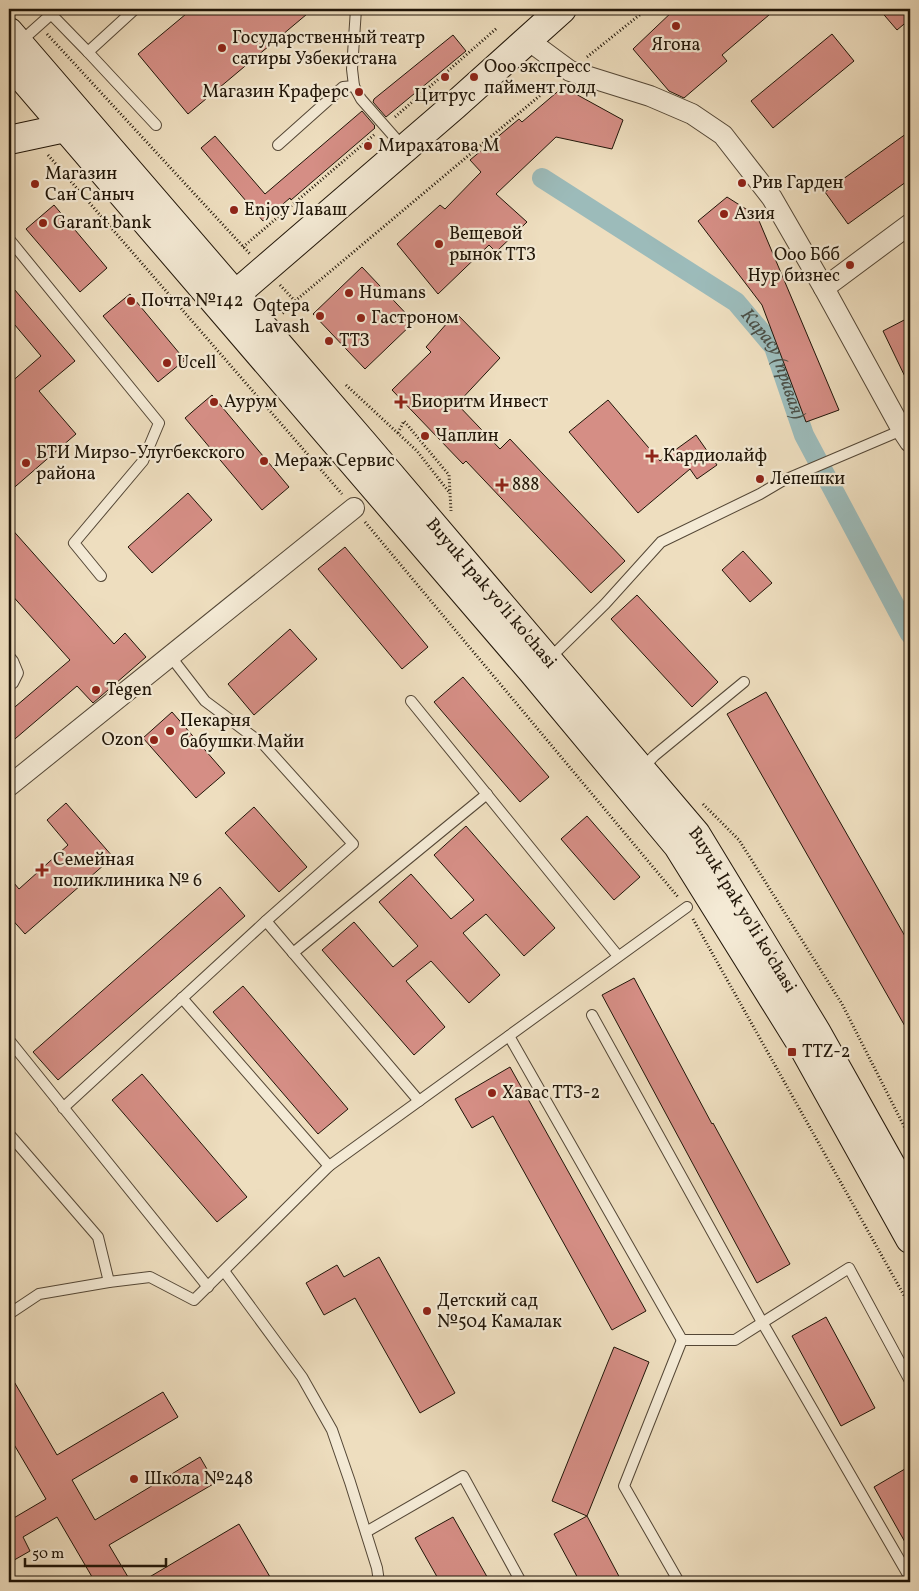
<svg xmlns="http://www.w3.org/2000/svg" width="919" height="1591" font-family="Vollkorn,serif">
<rect width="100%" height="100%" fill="#eedebf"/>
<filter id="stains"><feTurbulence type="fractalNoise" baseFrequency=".004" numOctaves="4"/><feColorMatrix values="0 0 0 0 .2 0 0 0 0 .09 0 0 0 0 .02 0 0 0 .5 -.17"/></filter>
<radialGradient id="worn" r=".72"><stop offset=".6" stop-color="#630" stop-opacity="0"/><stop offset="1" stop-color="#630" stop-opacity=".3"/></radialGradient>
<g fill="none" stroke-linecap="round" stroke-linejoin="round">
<!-- canal -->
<path stroke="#9cbbba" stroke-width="20" id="s1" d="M542 178 736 302 774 347 804 435 910 634"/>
</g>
<!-- building -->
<g fill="#d58e85" stroke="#201508">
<polygon points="192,9 313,9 188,114 138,54"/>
<polygon points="675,9 776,9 722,55 727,61 684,98 669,91 633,49"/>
<polygon points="879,9 910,9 910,19 897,30"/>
<polygon points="832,34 854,61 773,128 751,101"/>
<polygon points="453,35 466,51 386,117 373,102 374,99"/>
<polygon points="563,87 623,120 612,149 556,137 496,194 527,222 496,252 489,245 438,294 397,244 440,205 445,209 481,172 470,160 519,119 522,122"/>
<polygon points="362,111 375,126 374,127 375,128 291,200 290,198 263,221 201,148 215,136 265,194"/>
<polygon points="910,131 910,179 848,224 825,192"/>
<polygon points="727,197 757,216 839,410 806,422 762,305 698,221"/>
<polygon points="54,205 107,268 80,292 26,229"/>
<polygon points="362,267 414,322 365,369 313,314"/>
<polygon points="9,283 75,361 39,391 76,434 9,492 9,384 41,356 9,318"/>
<polygon points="130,294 185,360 158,382 103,316"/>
<polygon points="456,313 500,358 457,404 500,449 510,439 625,561 591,593 466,461 463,464 392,390 431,352 426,347"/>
<polygon points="910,317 910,387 883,331"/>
<polygon points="212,395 289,487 262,510 185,418"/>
<polygon points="608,400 660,461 696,435 717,465 697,479 690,469 638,513 569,432"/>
<polygon points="188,493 212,520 152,573 128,547"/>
<polygon points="9,526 114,644 125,633 146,657 93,703 77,686 9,744 9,712 70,660 9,592"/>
<polygon points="345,547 428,647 402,669 318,569"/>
<polygon points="743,551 772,583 750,602 722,570"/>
<polygon points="637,595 718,682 692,707 611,619"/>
<polygon points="290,629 317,659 254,715 228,684"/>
<polygon points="463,677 549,777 520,802 434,702"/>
<polygon points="766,692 910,945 910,1035 727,714"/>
<polygon points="172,712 225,773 196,798 143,738"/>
<polygon points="66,803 113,857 25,934 9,916 9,877 19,889 68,845 47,820"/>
<polygon points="254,807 307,867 279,892 225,833"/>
<polygon points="587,816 640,877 614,900 561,839"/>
<polygon points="466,826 555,928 524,956 486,914 463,933 500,975 469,1003 431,961 406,981 445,1027 414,1055 322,950 354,922 393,967 418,946 379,902 411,874 451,919 474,900 434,855"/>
<polygon points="220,887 245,916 58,1080 33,1052"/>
<polygon points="634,978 712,1124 713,1123 790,1264 757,1283 602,995"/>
<polygon points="243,986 348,1109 318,1134 213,1012"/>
<polygon points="510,1067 646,1311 612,1330 493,1116 472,1128 455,1099"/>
<polygon points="142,1074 247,1197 217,1222 112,1100"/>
<polygon points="379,1257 455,1393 420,1413 355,1298 324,1315 306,1283 337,1265 344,1277"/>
<polygon points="826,1317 875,1408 841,1426 792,1336"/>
<polygon points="614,1347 649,1362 587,1516 552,1501"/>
<polygon points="9,1373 57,1455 163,1392 178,1417 72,1480 95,1520 200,1457 215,1483 109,1545 131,1582 95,1582 57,1517 23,1537 30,1551 9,1563 9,1514 12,1519 46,1499 9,1436"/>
<polygon points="910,1466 910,1551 874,1487"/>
<polygon points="587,1516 622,1582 580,1582 554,1534"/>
<polygon points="453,1517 490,1582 440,1582 415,1538"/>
<polygon points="239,1524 273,1582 211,1582 208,1577 198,1582 141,1582"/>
</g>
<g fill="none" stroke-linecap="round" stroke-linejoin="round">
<defs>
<g id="lane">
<polyline points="356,9 352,69 354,86 361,99 404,148"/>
<polyline points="51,14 88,52 156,125"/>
<polyline points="19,43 57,9"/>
<polyline points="88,52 135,9"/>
<polyline points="278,145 343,87 354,86"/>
<polyline points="9,239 159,423 143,461 74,543 101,576"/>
<polyline points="9,656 13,661 18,673 13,683 9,686"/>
<polyline points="549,659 605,604 661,542 760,494 782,481 902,430"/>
<polyline points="411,701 618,956"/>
<polyline points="642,769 654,756 744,682"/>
<polyline points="266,921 419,1101"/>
<polyline points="293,953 487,794"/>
<polyline points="182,998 329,1166"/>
<polyline points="592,1015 762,1322 910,1578"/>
<polyline points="509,1036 682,1340 735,1340 849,1268 910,1381"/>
<polyline points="9,1040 208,1287"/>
<polyline points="63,1108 266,921 353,844 264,745 205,701 171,657"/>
<polyline points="9,1134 98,1237 109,1282"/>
<polyline points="224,1271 302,1377 332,1430 350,1482 377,1568 379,1582"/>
<polyline points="9,1314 39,1294 109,1282 150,1277 194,1300 329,1166 687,907"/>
<polyline points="366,1532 463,1476 521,1582"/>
<polyline points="679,1582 624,1486 682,1340"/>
</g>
<g id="street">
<polyline points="528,40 570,71 650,96 692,114 723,135 772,198 824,288 902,430 910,442"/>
<polyline points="824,288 910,224"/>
<polyline points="9,786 354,508"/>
</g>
<g id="secondary">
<path id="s2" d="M9 32 364 444 696 834 817 1033 910 1199"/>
<polyline points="9,62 532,671 678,846 802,1045 910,1239"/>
<polyline points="9,140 65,128 77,118"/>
<polyline points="221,307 454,106 562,9"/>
</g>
</defs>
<!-- lane casing -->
<use href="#lane" stroke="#544736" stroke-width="12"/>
<!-- street casing -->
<use href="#street" stroke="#544736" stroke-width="22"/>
<!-- secondary casing -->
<use href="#secondary" stroke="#201508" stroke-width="30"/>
<!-- path -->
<g stroke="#201508" stroke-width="3" stroke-dasharray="1 2.5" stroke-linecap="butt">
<polyline points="47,34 250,254"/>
<polyline points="587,57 647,9"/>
<polyline points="395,117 497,28"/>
<polyline points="48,155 342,494"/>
<polyline points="243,247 375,134"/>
<polyline points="280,285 295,301 281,315"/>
<polyline points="295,301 555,83"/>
<polyline points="346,385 417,451 449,492"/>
<polyline points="398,433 404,421 449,475 451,511"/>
<polyline points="365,522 678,897"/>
<polyline points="703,804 739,840 842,1004 910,1138"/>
<polyline points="693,919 910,1306"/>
</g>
<!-- lane -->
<use href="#lane" stroke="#f4ead5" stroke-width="10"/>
<!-- street -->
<use href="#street" stroke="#f4ead5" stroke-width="20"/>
<!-- secondary -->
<use href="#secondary" stroke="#f4ead5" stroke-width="28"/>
</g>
<!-- markers -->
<g fill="#8f2418" stroke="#f4ead5" stroke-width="2">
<circle cx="676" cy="26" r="5"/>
<circle cx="222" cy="48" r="5"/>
<circle cx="445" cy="77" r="5"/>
<circle cx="474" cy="77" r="5"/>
<circle cx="359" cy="92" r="5"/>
<circle cx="368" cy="146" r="5"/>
<circle cx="742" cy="183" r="5"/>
<circle cx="35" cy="184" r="5"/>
<circle cx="234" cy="210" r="5"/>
<circle cx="724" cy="214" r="5"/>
<circle cx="43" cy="223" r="5"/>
<circle cx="439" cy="244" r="5"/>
<circle cx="850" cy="265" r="5"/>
<circle cx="349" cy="293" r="5"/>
<circle cx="131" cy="301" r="5"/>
<circle cx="320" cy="316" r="5"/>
<circle cx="361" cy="318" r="5"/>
<circle cx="329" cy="341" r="5"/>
<circle cx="167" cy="363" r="5"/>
<circle cx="214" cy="402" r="5"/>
<path d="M398.5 394.5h5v5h5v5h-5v5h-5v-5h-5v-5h5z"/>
<circle cx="425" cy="436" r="5"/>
<path d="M649.5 448.5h5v5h5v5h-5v5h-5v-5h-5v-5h5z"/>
<circle cx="264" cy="461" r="5"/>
<circle cx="26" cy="463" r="5"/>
<circle cx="760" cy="479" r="5"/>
<path d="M499.5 477.5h5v5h5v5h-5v5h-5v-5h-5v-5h5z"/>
<circle cx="96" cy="690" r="5"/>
<circle cx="170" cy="731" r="5"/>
<circle cx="154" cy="740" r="5"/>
<path d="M39.5 862.5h5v5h5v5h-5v5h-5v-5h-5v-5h5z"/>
<rect x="787" y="1047" width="10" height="10" rx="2.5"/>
<circle cx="492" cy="1093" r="5"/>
<circle cx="427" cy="1311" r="5"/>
<circle cx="134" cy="1479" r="5"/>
</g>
<g text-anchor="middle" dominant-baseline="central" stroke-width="4.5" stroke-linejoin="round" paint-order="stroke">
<!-- poi labels -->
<g font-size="18" fill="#201508" stroke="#f4ead5" text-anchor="start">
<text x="232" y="38">Государственный театр<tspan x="232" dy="21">сатиры Узбекистана</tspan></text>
<text x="676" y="45" text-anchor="middle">Ягона</text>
<text x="484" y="67">Ооо экспресс<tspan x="484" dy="21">паймент голд</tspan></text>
<text x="349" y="92" text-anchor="end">Магазин Краферс</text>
<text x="445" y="96" text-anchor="middle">Цитрус</text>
<text x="378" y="146">Мирахатова М</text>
<text x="45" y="174">Магазин<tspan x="45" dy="21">Сан Саныч</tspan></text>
<text x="752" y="183">Рив Гарден</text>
<text x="244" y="210">Enjoy Лаваш</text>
<text x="734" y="214">Азия</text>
<text x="53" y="223">Garant bank</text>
<text x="449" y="234">Вещевой<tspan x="449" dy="21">рынок ТТЗ</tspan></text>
<text x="840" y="255" text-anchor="end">Ооо Ббб<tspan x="840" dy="21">Нур бизнес</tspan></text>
<text x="359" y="293">Humans</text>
<text x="141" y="301">Почта №142</text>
<text x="310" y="306" text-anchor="end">Oqtepa<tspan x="310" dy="21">Lavash</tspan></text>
<text x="371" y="318">Гастроном</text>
<text x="339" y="341">ТТЗ</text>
<text x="177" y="363">Ucell</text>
<text x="224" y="402">Аурум</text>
<text x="411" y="402">Биоритм Инвест</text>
<text x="435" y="436">Чаплин</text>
<text x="36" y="453">БТИ Мирзо-Улугбекского<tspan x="36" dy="21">района</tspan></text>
<text x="663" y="456">Кардиолайф</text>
<text x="274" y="461">Мераж Сервис</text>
<text x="770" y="479">Лепешки</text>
<text x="512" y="485">888</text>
<text x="106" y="690">Tegen</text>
<text x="180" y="721">Пекарня<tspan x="180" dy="21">бабушки Майи</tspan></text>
<text x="144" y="740" text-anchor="end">Ozon</text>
<text x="53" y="860">Семейная<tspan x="53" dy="21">поликлиника № 6</tspan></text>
<text x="802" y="1052">TTZ-2</text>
<text x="502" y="1093">Хавас ТТЗ-2</text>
<text x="437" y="1301">Детский сад<tspan x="437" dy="21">№504 Камалак</tspan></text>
<text x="144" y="1479">Школа №248</text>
</g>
<!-- street labels -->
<g font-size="18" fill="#201508" stroke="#f4ead5">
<text stroke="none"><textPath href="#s2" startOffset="740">Buyuk Ipak yo'li ko'chasi</textPath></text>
<text stroke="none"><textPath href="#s2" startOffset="1145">Buyuk Ipak yo'li ko'chasi</textPath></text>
</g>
<!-- water labels -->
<g font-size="19" font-style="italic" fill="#4b4f46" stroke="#f4ead5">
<text stroke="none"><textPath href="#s1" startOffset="304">Карасу (правая)</textPath></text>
</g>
</g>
<!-- margin -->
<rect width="919" height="1591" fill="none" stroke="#eedebf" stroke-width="30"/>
<rect x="10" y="10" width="899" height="1571" fill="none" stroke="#201508" stroke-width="2.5"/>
<rect x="15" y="15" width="889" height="1561" fill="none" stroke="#201508"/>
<!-- scale -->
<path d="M25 1558v8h141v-8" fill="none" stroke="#201508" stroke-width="2.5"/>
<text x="32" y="1558" font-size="15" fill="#201508" stroke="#f4ead5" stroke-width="4" paint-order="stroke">50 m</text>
<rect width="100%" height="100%" filter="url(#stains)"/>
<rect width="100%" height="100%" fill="url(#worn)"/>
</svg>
